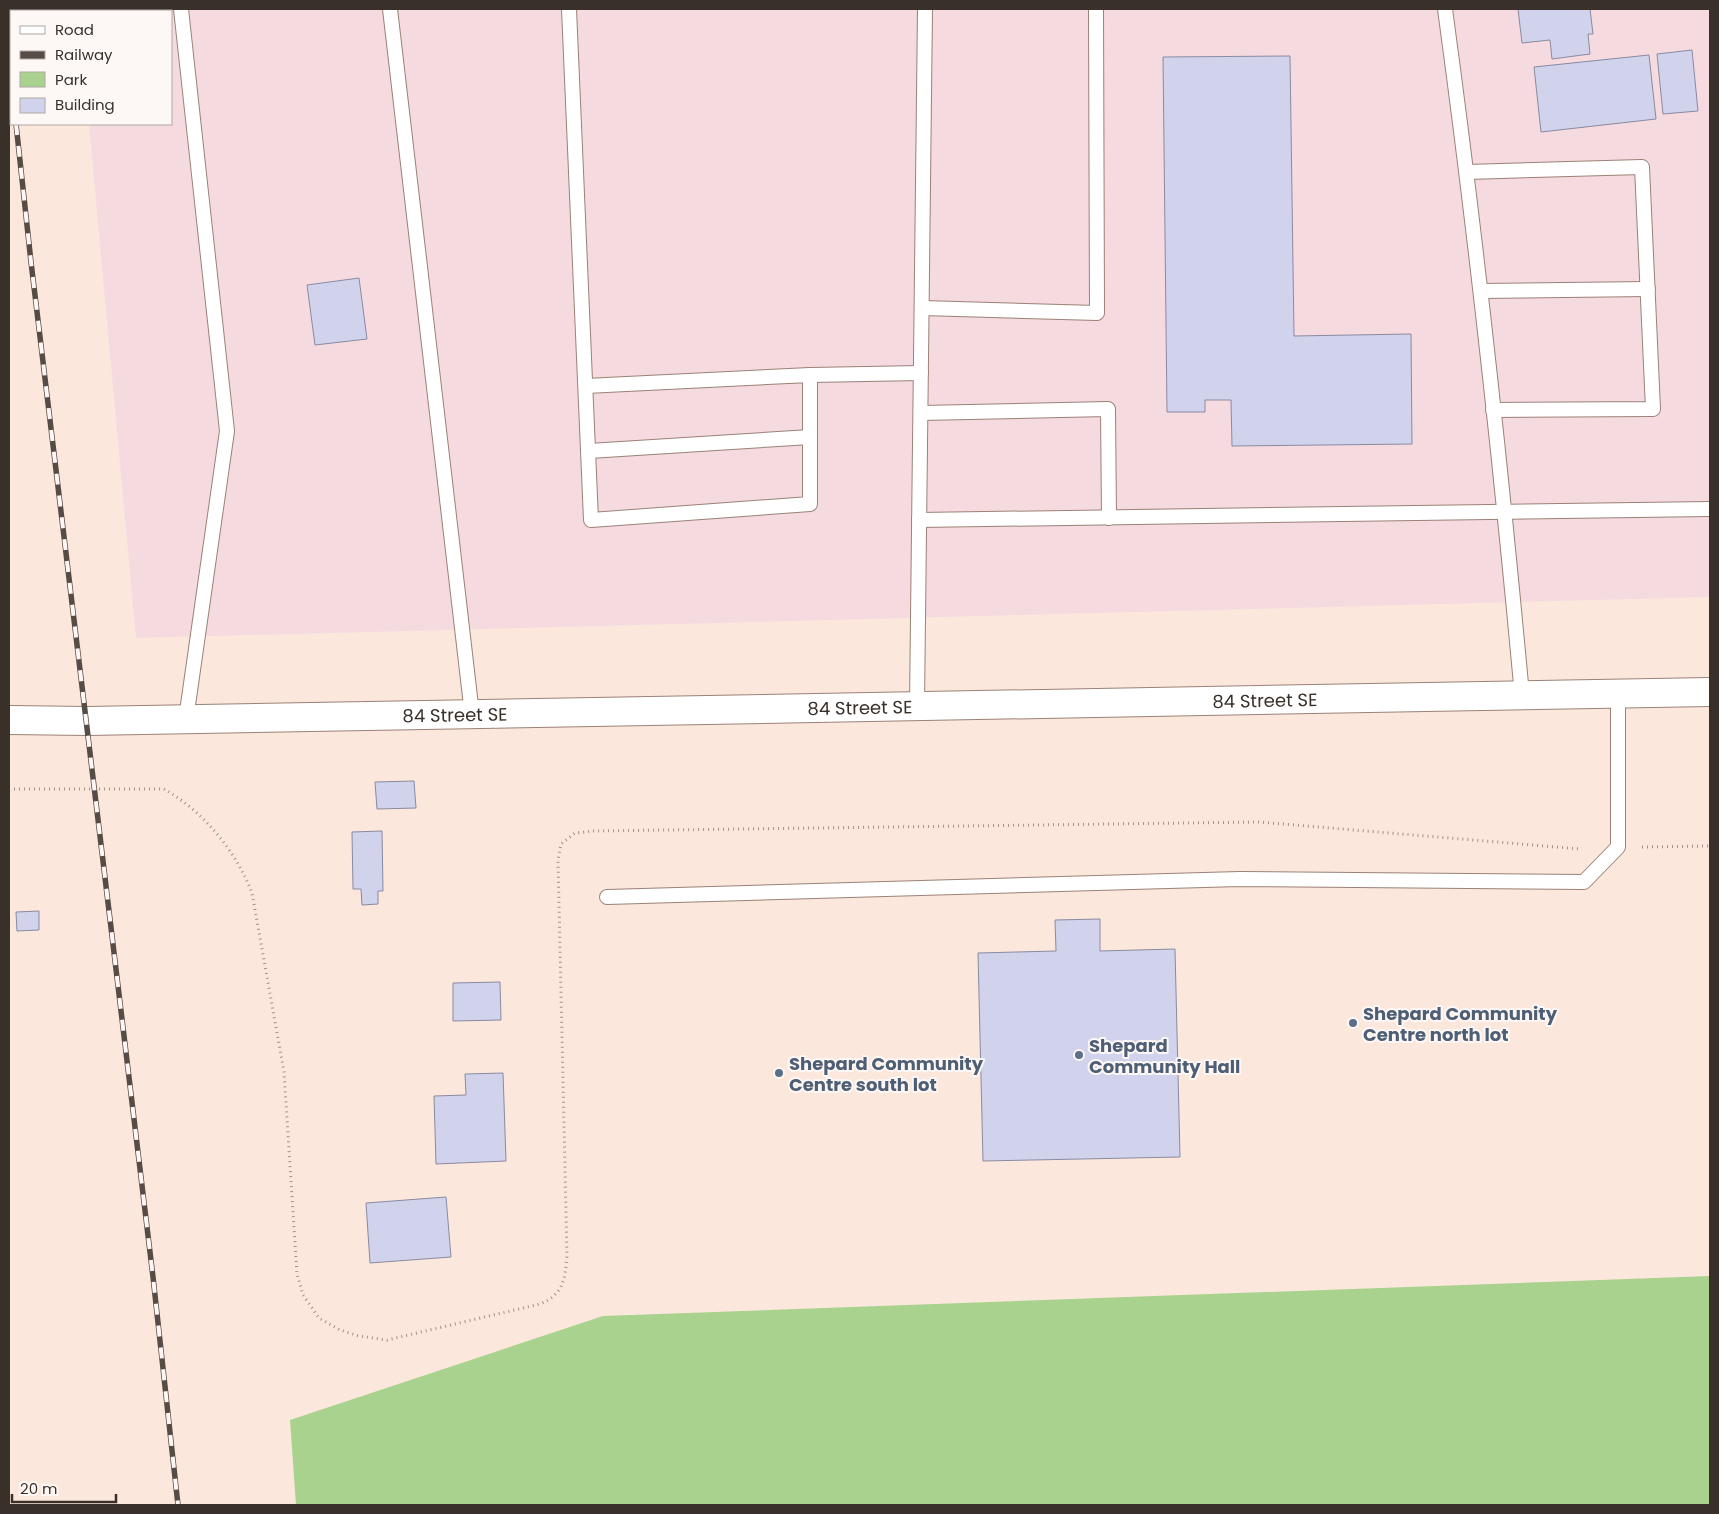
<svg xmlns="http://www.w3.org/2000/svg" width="1719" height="1514" font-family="Poppins,sans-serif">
<rect width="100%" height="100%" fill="#fce7dc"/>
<!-- industrial -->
<polygon fill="#f5dae0" points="79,9 1710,9 1710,597 136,638 89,124 171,124 171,11 79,11"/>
<!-- green -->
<polygon fill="#a8d28d" points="1710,1276 1710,1505 296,1505 290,1420 603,1316"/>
<!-- building -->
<g fill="#d1d3ec" stroke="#898aa1">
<polygon points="1518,9 1590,9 1593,34 1588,34 1590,54 1552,59 1550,40 1522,43"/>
<polygon points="1692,50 1698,111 1663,114 1657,54"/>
<polygon points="1649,55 1656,119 1541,132 1534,67"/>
<polygon points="1290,56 1294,336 1411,334 1412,444 1232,446 1231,400 1205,400 1205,412 1167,412 1163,57"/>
<polygon points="359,278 367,339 315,345 307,285"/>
<polygon points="414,781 416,808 377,809 375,782"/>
<polygon points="382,831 383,891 378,891 378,904 362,905 361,889 353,889 352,832"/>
<polygon points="39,911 39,930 17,931 16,912"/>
<polygon points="1100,919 1100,951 1175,949 1180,1157 983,1161 978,953 1056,951 1055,920"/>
<polygon points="500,982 501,1020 453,1021 453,983"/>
<polygon points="503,1073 506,1161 436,1164 434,1096 466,1095 465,1074"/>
<polygon points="446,1197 451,1257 370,1263 366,1203"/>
</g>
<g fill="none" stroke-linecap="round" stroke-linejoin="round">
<defs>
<g id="lane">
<polyline points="181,9 227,431 186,719"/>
<polyline points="390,9 472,714"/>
<polyline points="569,9 591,520 810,504 810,375 586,386"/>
<path d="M1445 9C1476 237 1501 466 1522 695"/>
<polyline points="1467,172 1642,167 1653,409 1493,410"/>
<polyline points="1481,291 1648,289"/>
<polyline points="922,308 1097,313 1096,9"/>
<polyline points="810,375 921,373"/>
<polyline points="921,413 1108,409 1109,518"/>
<polyline points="589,451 810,437"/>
<polyline points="919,520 1710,509"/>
<polyline points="917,706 925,9"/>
<polyline points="607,897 1240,879 1584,882 1618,847 1618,693"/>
</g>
<g id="secondary">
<path id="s1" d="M9 720 87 721 1710 692"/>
</g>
</defs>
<!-- lane casing -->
<use href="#lane" stroke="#9a8276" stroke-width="16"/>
<!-- secondary casing -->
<use href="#secondary" stroke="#9a8276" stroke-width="30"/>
<!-- path -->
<g stroke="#a19289" stroke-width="3" stroke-dasharray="1 4" stroke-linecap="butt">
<path d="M9 789H164C203 811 236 851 252 893L284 1072 297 1274 303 1295 319 1318 340 1330 359 1336 387 1340 540 1304C564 1294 565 1279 567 1256L558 861 561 844 575 833 594 831 1259 822 1580 849"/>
<polyline points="1642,847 1710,846"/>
</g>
<!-- lane -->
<use href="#lane" stroke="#fff" stroke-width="14"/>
<!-- secondary -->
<use href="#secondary" stroke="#fff" stroke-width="28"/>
<defs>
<g id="rail">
<polyline points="9,51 11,78"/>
<polyline points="16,124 31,262 153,1277 178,1505"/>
</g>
</defs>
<!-- rail casing -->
<use href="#rail" stroke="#574b45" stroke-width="5.5"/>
<!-- rail -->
<use href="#rail" stroke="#fdf8f5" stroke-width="4" stroke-dasharray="11" stroke-linecap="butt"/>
</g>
<!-- markers -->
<g fill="#5c6f8a" stroke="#fdf8f5" stroke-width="2">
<circle cx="1353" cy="1023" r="5"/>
<circle cx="1079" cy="1055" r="5"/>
<circle cx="779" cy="1073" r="5"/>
</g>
<g text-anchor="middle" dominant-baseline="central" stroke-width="4" stroke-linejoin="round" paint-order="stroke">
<!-- street labels -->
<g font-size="18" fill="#3a302a" stroke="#fdf8f5">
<text stroke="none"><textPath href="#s1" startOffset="1256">84 Street SE</textPath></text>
<text stroke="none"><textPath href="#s1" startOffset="851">84 Street SE</textPath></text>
<text stroke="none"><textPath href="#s1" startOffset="446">84 Street SE</textPath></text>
</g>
<!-- service labels -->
<g font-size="18" font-weight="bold" fill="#4e5e75" stroke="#fdf8f5" text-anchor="start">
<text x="1363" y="1013">Shepard Community<tspan x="1363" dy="21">Centre north lot</tspan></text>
<text x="1089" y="1045">Shepard<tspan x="1089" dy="21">Community Hall</tspan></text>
<text x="789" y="1063">Shepard Community<tspan x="789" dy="21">Centre south lot</tspan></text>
</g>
</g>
<!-- border -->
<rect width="1719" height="1514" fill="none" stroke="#3a302a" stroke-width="20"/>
<!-- legend -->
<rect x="10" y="10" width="162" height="115" fill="#fdf8f5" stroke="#afa8a4"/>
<rect x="20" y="26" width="25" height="8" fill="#ffffff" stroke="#afa8a4"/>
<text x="55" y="35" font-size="15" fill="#3a302a">Road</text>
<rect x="20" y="51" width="25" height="8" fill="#574b45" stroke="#afa8a4"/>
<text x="55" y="60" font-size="15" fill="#3a302a">Railway</text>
<rect x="20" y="72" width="25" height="15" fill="#a8d28d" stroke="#afa8a4"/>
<text x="55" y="85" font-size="15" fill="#3a302a">Park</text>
<rect x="20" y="98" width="25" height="15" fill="#d1d3ec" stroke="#afa8a4"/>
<text x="55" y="110" font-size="15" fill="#3a302a">Building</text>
<!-- scale -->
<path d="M12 1494v8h104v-8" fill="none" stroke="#3a302a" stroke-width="2.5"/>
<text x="20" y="1494" font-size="15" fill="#3a302a" stroke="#fdf8f5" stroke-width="4" paint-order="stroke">20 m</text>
</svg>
